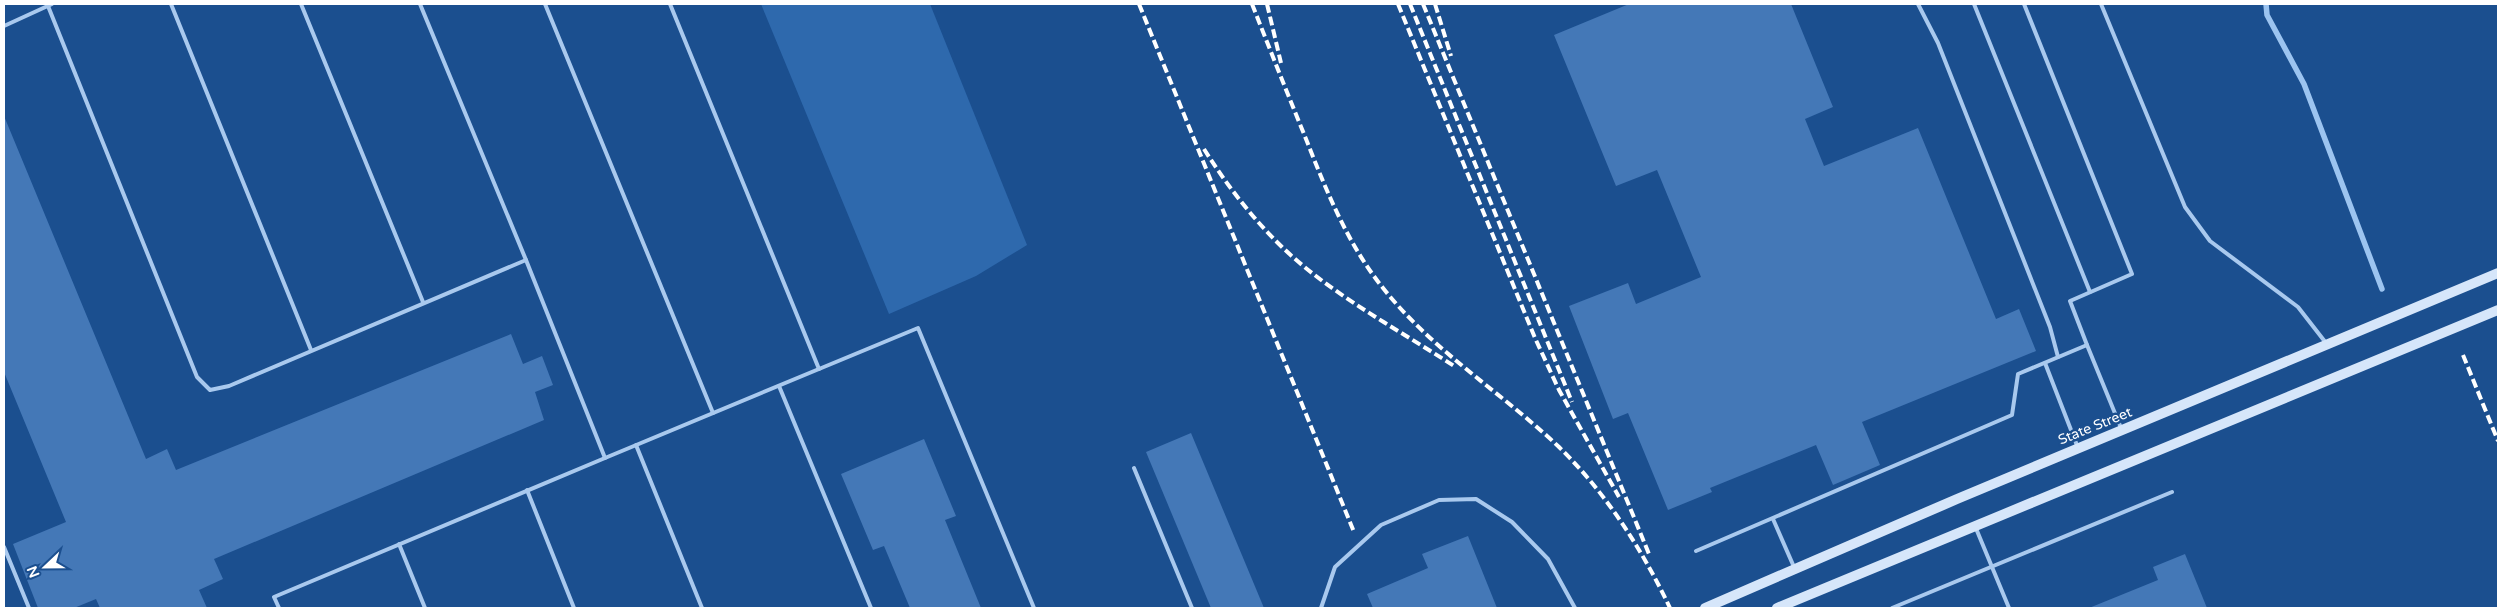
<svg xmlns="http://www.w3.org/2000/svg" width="2502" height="612" font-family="'Varela Round',sans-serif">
<rect width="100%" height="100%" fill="#1b4f8f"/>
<!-- green -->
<polygon fill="#2e69ad" points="761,4 930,4 1027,245 976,276 889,314"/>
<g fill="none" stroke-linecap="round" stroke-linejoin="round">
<!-- stream -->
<polyline stroke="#9cc4f0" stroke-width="5.5" points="2266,4 2267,15 2304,84 2382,289"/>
</g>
<!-- building -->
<g fill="#4478b7">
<polygon points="1629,4 1791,4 1833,107 1805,119 1824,166 1918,128 1996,319 2019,309 2036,351 1862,422 1880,465 1833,485 1816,445 1710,488 1712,492 1668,510 1628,413 1613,419 1569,306 1628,283 1636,304 1701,277 1657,170 1616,186 1554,35"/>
<polygon points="4,116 146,459 167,449 176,470 511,334 523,364 542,356 553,385 535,392 544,420 214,559 223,579 199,590 207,608 100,608 96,599 74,608 38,608 13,544 66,522 4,372"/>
<polygon points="1191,433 1264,608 1211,608 1146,452"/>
<polygon points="924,439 956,516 945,520 981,608 910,608 884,546 873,550 841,474"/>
<polygon points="1468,536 1497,608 1373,608 1367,594 1428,568 1422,554"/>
<polygon points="2185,554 2207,608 2089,608 2158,580 2153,567"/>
</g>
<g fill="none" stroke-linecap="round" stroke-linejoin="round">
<!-- lane -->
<g stroke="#a9c9ee" stroke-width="4">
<polyline points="171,4 311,350"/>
<polyline points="301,4 423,302"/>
<polyline points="420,4 526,260"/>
<polyline points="545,4 713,413"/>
<polyline points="670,4 819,369 918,328 1034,608"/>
<polyline points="1918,4 1938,43 2050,327 2058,357"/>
<polyline points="1974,4 2090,292"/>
<polyline points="2024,4 2132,274 2070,301 2087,345"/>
<polyline points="2101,4 2185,207 2210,241 2298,307 2326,343"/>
<polyline points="48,6 197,377 210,390 229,386 526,260 605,458 819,369"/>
<polyline points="4,26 52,4"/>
<polyline points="2045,363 2078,448"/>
<polyline points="779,386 871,608"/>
<polyline points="636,445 702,608"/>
<polyline points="1134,468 1192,608"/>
<polyline points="527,490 574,608"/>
<polyline points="1773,519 1794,567"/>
<polyline points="1975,526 2009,608"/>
<polyline points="399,544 425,608"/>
<polyline points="4,547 29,608"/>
<polyline points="1696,551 2012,415 2018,374 2087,345 2121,428"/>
<polyline points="279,608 274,597 605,458"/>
<polyline points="1321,608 1335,567 1381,525 1439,500 1476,499 1512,522 1548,559 1575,608"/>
<polyline points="1892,608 2172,492"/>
</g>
<!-- secondary -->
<g stroke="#d6e6fa" stroke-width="10">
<polyline points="1705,608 1957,499 2498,273"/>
<polyline points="1777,608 2498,310"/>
</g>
<!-- rail -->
<g stroke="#fff" stroke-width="4" stroke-dasharray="9 4" stroke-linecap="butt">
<polyline points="1139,4 1354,532"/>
<path d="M1252 4C1269 47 1286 90 1304 134 1325 187 1346 242 1383 288 1432 350 1502 393 1559 447 1606 493 1642 549 1670 608"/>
<polyline points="1267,4 1281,63"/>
<polyline points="1398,4 1535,338 1559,390 1619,497"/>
<polyline points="1410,4 1572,402"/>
<polyline points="1423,4 1649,554"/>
<polyline points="1435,4 1451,56"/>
<path d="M1204 149C1226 184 1252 218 1282 247 1332 295 1396 328 1454 366"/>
<polyline points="2463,355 2498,441"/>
</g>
</g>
<g text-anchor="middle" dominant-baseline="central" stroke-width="5" stroke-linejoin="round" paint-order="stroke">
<!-- street labels -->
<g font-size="14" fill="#fff" stroke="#1b4f8f">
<text transform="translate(2095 426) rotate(-22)">State Street</text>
</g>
</g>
<!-- border -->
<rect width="2502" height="612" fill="none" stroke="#ffffff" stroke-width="10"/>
<!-- north arrow -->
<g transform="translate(45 567) rotate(248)" stroke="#1b4f8f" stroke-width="4" paint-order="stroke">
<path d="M0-4L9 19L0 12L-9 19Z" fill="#ffffff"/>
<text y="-8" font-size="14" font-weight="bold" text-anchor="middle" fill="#ffffff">N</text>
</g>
</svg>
